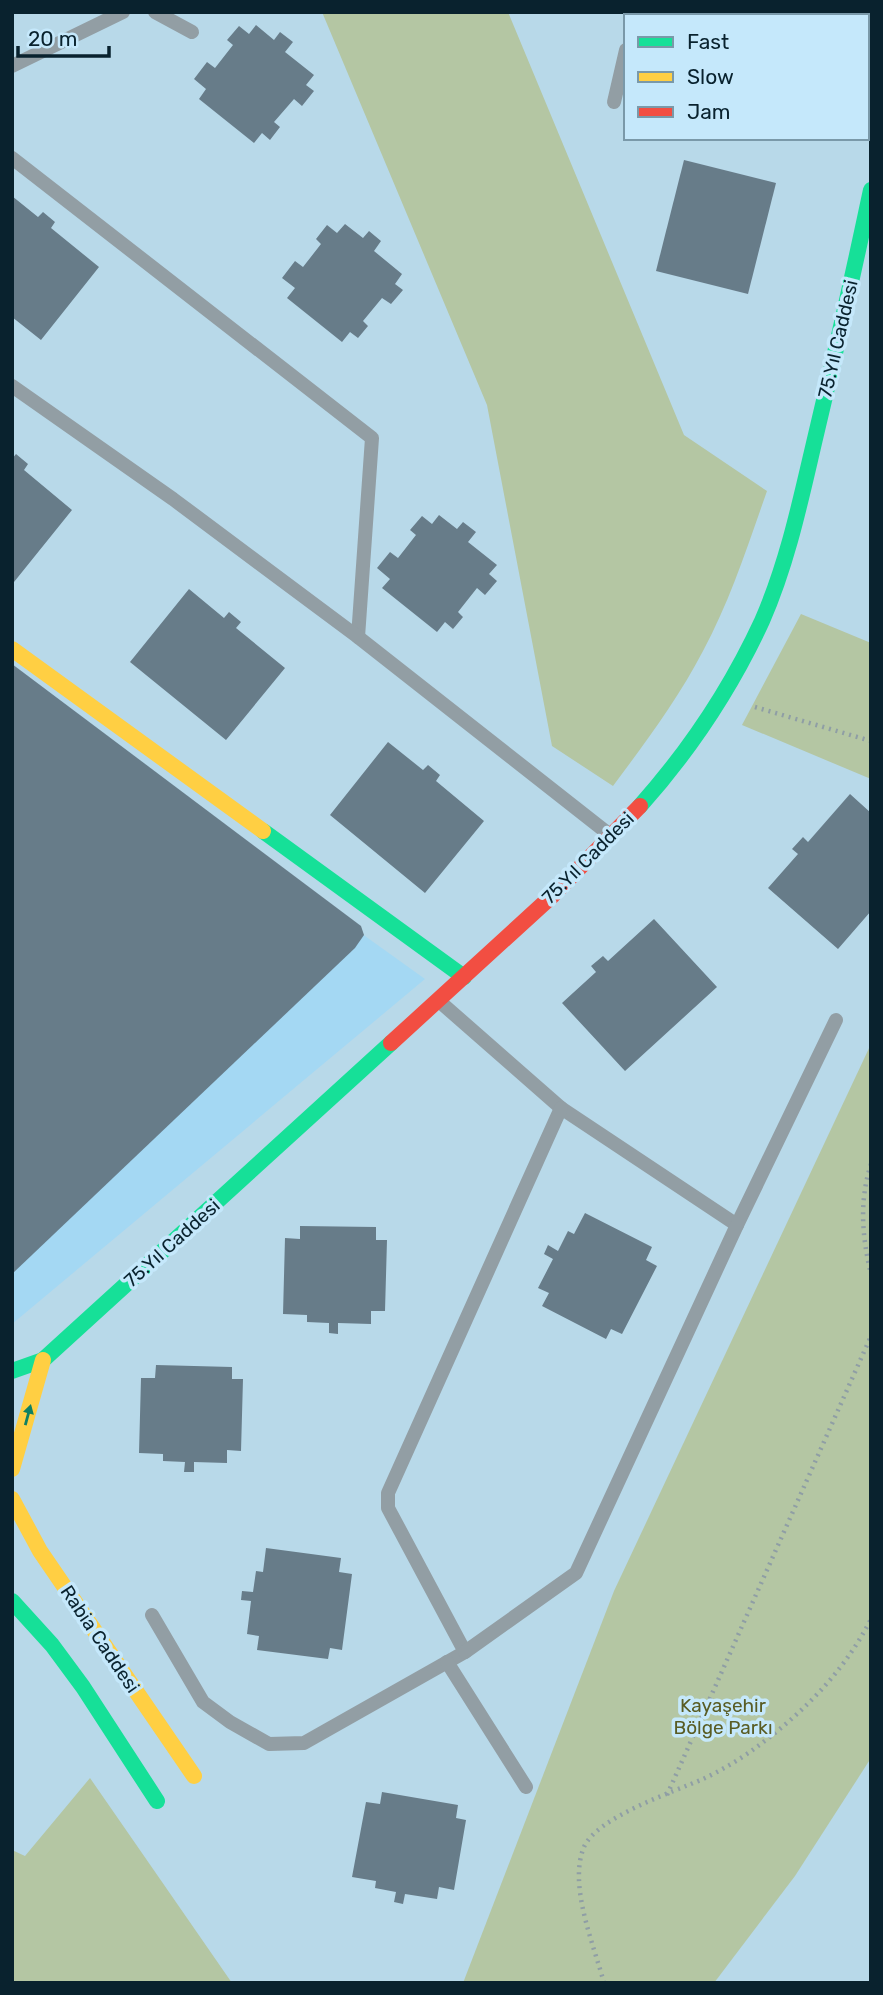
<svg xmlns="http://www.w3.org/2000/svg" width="883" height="1995" font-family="Rubik,sans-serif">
<rect width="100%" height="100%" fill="#b8d9e9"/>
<!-- built -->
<polygon fill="#a4d8f3" points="12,683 425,979 12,1324"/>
<!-- green -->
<g fill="#b4c6a3">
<path d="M322 12H508L684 435 767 491C748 545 730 601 703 651 678 699 645 743 613 786L552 746 487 405Z"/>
<polygon points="801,614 871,643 871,779 742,725"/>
<polygon points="871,1044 871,1758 795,1876 714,1983 463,1983 614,1591"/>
<polygon points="90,1778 232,1983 12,1983 12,1850 25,1856"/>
</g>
<!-- building -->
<g fill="#677c89">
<polygon points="718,12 815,12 814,16 717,16"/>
<polygon points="256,25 274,40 280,32 293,42 285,52 314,75 306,85 314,91 302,106 294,99 274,122 280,127 270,140 262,133 254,143 199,99 206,89 194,79 207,62 215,68 233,45 227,40 239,26 249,34"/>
<polygon points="684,160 776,183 748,294 656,271"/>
<polygon points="12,196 38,217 43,212 55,222 51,228 99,267 41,340 12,317"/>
<polygon points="345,224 363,238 369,231 381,241 374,251 402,274 395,284 403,290 391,304 382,298 363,321 368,326 358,338 350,332 342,342 287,298 295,288 282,278 295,261 303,267 321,244 316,239 327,225 337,233"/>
<polygon points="16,454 28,464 24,470 72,510 14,582 12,459"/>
<polygon points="439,515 457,529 463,522 476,532 468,542 497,565 489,574 497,581 485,595 477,588 458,612 463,617 453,629 445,622 437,632 382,588 390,579 377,568 390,552 398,558 416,535 410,530 422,516 432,524"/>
<polygon points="189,589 224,618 229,612 241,622 236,628 285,668 226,740 130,662"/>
<polygon points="12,664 361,926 364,935 355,948 12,1274"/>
<polygon points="388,742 423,770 428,765 440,775 436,781 484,821 425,893 330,815"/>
<polygon points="850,794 871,813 871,911 838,949 768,888 798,854 792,849 803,837 808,842"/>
<polygon points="654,919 717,987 625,1071 562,1003 596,972 591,966 603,956 608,961"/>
<polygon points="585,1213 652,1247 646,1260 657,1266 622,1334 611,1329 606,1339 542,1306 549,1293 538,1288 553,1259 544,1254 548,1245 558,1251 568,1231 574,1234"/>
<polygon points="300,1226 376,1227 376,1240 387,1240 385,1311 371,1311 371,1324 338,1323 338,1334 329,1333 329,1323 307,1322 307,1315 283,1314 285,1238 300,1239"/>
<polygon points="156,1365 232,1367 232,1379 243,1379 241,1451 227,1450 227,1463 194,1462 194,1472 184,1472 185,1462 163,1461 163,1454 139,1453 141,1378 155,1378"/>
<polygon points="266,1548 341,1558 339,1572 352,1574 342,1650 330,1648 328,1659 257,1650 259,1636 247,1634 251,1601 241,1600 242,1591 253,1592 256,1571 263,1572"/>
<polygon points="382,1792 458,1805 456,1818 466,1820 454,1890 439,1887 437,1899 405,1894 403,1904 394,1902 396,1892 375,1888 376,1881 352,1877 366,1802 380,1804"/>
</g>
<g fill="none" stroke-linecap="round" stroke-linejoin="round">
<!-- path -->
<g stroke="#8f9ea5" stroke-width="4.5" stroke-dasharray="2 5" stroke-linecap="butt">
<polyline points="755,707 871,741"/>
<path d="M871 1164C859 1201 862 1237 871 1274"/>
<polyline points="667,1795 871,1336"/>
<path d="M604 1983C594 1945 568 1885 584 1847 597 1817 673 1792 703 1779 720 1771 739 1760 754 1749 802 1714 844 1672 871 1619"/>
</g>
<!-- lane -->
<g stroke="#929ea4" stroke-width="14">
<polyline points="155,12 192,32"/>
<polyline points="633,16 634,12"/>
<polyline points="12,66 123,12"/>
<polyline points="614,102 626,50"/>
<polyline points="12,158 372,438 358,637"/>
<polyline points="12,386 173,499 358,637 610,835"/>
<polyline points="439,1001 561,1108 737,1225"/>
<polyline points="152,1615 203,1702 230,1722 269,1744 304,1743 465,1652 388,1508 388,1493 561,1108"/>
<polyline points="465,1652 576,1573 737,1225 836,1020"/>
<polyline points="447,1662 526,1787"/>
</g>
<!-- fast -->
<g stroke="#16e098" stroke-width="16">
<path d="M640 806C689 751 731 688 762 621 787 564 800 503 814 443 834 359 853 275 871 190"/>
<polyline points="263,831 464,977"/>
<polyline points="12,1371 43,1360 391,1043"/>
<polyline points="12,1601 52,1645 83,1687 157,1801"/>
</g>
<!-- slow -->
<g stroke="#ffcf43" stroke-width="16">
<polyline points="12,649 263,831"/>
<polyline points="12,1469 43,1360"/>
<polyline points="12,1499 40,1551 194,1776"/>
</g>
<!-- jam -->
<polyline stroke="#f24e42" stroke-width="16" points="391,1043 553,895 640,806"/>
</g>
<!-- one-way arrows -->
<defs><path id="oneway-solid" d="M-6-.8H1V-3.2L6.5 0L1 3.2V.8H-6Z" transform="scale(1.75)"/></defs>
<use fill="#108163" href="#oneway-solid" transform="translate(28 1415) rotate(-75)"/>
<g text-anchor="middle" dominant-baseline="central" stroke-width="7" stroke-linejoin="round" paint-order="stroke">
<!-- street labels -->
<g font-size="19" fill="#09222e" stroke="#c5e8fb">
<text transform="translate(838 339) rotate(-77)">75.Yıl Caddesi</text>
<text transform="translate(588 858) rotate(-45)">75.Yıl Caddesi</text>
<text transform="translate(172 1243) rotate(-42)">75.Yıl Caddesi</text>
<text transform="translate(100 1639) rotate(56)">Rabia Caddesi</text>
</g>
<!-- park labels -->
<g font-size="19" fill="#595c24" stroke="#c5e8fb">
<text x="723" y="1705">Kayaşehir<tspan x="723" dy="22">Bölge Parkı</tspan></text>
</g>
</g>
<!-- border -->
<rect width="883" height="1995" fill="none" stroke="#09222e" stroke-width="28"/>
<!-- legend -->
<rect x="624" y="14" width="245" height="126" fill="#c5e8fb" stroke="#7a99a9" stroke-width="2"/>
<rect x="638" y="37" width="35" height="10" fill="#16e098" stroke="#7a99a9" stroke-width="2"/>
<text x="687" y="49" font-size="21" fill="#09222e">Fast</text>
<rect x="638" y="72" width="35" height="10" fill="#ffcf43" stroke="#7a99a9" stroke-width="2"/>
<text x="687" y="84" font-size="21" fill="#09222e">Slow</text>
<rect x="638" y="107" width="35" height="10" fill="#f24e42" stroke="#7a99a9" stroke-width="2"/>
<text x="687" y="119" font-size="21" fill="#09222e">Jam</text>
<!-- scale -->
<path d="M18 46v10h91v-10" fill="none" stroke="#09222e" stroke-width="3.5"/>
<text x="28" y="46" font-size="21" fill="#09222e" stroke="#c5e8fb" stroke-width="5" paint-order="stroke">20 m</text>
</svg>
